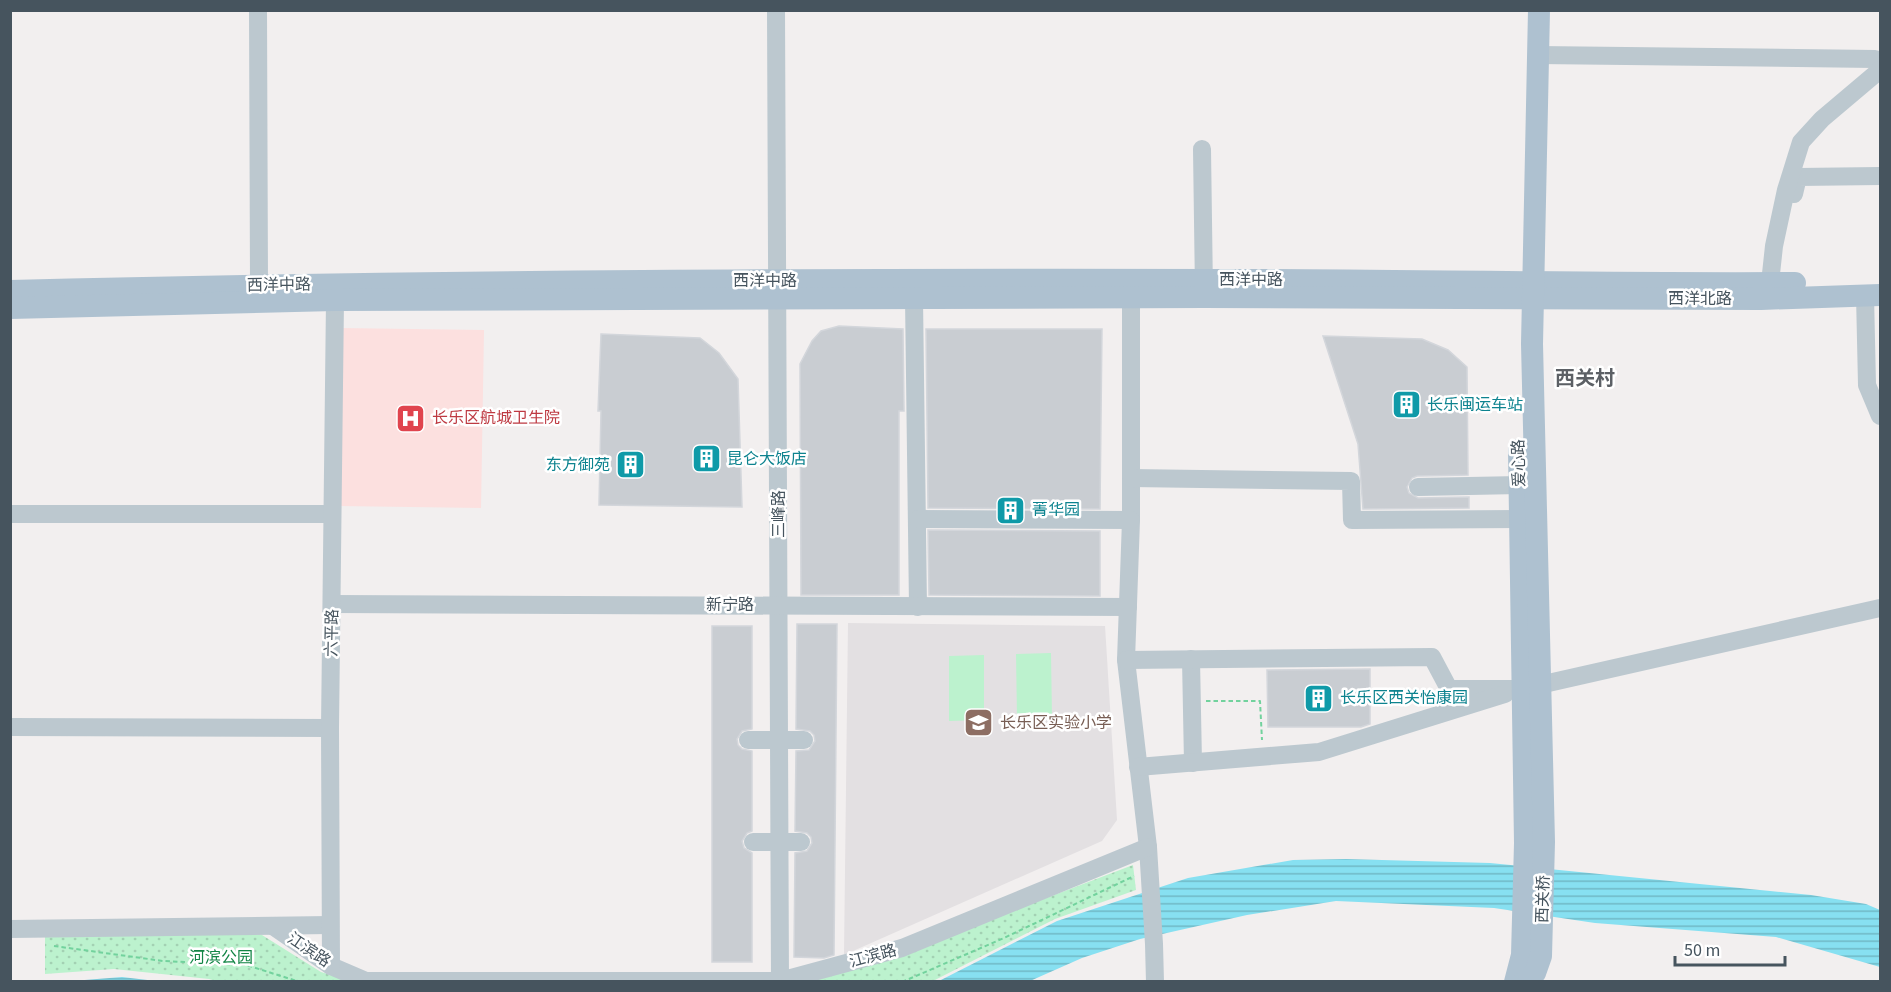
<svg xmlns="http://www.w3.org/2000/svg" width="1891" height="992" font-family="'Source Sans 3','Noto Sans SC',sans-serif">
<defs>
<pattern id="grass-dots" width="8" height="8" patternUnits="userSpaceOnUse" patternTransform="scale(1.5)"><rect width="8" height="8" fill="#bcf2ce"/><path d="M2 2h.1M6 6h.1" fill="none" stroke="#a3d1b3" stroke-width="1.8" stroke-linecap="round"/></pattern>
<pattern id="water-rules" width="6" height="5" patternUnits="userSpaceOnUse" patternTransform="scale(1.5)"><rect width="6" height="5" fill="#87e0f1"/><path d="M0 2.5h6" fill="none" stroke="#70b8c6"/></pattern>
</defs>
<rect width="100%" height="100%" fill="#f2efef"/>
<!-- education -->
<polygon fill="#e3e0e2" points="848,623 1105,626 1117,820 1102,841 844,955"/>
<!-- medical -->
<polygon fill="#fce0df" points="340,328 484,330 481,508 338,506"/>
<!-- grass -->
<g fill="url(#grass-dots)">
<polygon points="1133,865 1136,890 1055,919 933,981 810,982 970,927"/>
<polygon points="45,932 262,935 321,972 352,981 216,981 209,979 114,969 45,974"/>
</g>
<!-- pitch -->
<g fill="#bcf2ce">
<polygon points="1051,653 1052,718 1017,719 1016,654"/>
<polygon points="984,655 984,720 949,721 949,656"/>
</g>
<!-- water -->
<g fill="url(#water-rules)">
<polygon points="1346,859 1490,863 1811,895 1866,904 1880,910 1880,967 1776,937 1595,923 1494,908 1336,901 1247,915 1140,939 1082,958 1030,981 937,982 1057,921 1188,878 1293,860"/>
<polygon points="122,977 156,981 72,981"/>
</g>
<!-- building -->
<g fill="#c9cdd2" stroke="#d3d6db" stroke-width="1.5">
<polygon points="839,326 903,329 904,411 899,411 899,595 801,595 800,364 812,341 821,331"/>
<polygon points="926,329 1102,329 1100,509 928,508"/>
<polygon points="601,334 700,338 719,353 738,379 742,507 599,505 601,411 598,411"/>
<polygon points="1323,336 1422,339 1448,350 1467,367 1468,475 1417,476 1412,478 1407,487 1409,493 1418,498 1469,497 1469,508 1363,509 1358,444"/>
<polygon points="928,530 1100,531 1100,596 929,595"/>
<polygon points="797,624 837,624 834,955 824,958 794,957 795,853 807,851 812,843 811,837 807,833 795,831 796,751 809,750 815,741 814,735 810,731 796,729"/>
<polygon points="712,626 752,626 752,729 742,731 737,739 738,745 742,749 752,751 752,831 747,833 742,841 744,848 752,853 752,962 712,962"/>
<polygon points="1370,669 1370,724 1361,727 1268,727 1267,670"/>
</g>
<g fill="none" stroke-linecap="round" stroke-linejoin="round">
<!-- path -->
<g stroke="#72d29d" stroke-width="2" stroke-dasharray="4.5 3" stroke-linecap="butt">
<polyline points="1206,701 1260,701 1262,740"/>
<polyline points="54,946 163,961 246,965 300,982"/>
<polyline points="902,982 1004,938 1134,876"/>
</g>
<!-- minor -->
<g stroke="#bcc8cf" stroke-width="18">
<polyline points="258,10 259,284"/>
<polyline points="776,10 780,982"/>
<polyline points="1538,55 1875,59"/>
<polyline points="1202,149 1204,292"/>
<polyline points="1794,194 1798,177 1880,176"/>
<polyline points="1770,283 1774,246 1786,190 1801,142 1822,119 1880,70"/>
<polyline points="1865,295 1867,385 1880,416"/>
<polyline points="1131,297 1131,520 1126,660 1148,847 1154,944 1155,982"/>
<polyline points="914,298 918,607"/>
<polyline points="1131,478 1351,481 1352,520 1520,519"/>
<polyline points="1418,487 1520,485"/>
<polyline points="10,514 332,514"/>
<polyline points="918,519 1131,520"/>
<polyline points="332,604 1128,607"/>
<polyline points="1191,659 1193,763"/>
<polyline points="1126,660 1432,657 1449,689 1522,689 1880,608"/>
<polyline points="10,727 330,728"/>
<polyline points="1138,767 1319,752 1505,694"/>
<polyline points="273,926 331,966 366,981 780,981 902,948 1148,847"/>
<polyline points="10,929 330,925"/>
<polyline points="331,966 330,728 335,300"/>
</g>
<!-- major -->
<g stroke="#aec1d0" stroke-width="22">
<path d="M10 291C432 280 853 279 1275 280 1448 281 1622 284 1795 283"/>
<polyline points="10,308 335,300 1204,297 1761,299 1880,295"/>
<polyline points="1515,982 1522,955 1525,843 1519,450"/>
<polyline points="1524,982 1535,973 1541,956 1544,842 1532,344 1539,10"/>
</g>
<!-- minor-bridge -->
<g stroke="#bcc8cf" stroke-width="18">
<polyline points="748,740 804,740"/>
<polyline points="753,842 801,842"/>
</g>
</g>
<!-- icons -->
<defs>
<symbol id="building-square" viewBox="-11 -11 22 22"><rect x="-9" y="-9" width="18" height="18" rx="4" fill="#0f9aa8" stroke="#fff"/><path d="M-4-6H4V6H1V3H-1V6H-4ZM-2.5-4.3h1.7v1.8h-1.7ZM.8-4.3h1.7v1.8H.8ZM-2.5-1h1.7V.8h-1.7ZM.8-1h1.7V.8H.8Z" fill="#fff"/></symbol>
<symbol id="hospital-square" viewBox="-11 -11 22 22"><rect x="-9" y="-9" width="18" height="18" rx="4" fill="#e0444e" stroke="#fff"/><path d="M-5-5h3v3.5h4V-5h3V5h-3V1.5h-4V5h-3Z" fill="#fff"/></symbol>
<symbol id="school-square" viewBox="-11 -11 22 22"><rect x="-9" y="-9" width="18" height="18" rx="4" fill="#8d6e63" stroke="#fff"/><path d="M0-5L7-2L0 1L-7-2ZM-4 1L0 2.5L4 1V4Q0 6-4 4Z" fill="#fff"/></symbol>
</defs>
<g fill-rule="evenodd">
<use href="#building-square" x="1390" y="388" width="33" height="33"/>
<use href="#hospital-square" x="394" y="402" width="33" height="33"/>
<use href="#building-square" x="690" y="442" width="33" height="33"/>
<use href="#building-square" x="614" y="448" width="33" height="33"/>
<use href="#building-square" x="994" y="494" width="33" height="33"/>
<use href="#building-square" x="1302" y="682" width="33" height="33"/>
<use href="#school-square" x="962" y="706" width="33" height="33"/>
</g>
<g text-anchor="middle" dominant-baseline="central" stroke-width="5" stroke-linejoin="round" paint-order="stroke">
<!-- street labels -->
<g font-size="16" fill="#46545e" stroke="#fff">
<text x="1251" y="280">西洋中路</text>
<text x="765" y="281">西洋中路</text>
<text transform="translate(279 285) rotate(-1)">西洋中路</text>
<text x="1700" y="299">西洋北路</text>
<text transform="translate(1519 463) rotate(-91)">爱心路</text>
<text transform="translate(779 514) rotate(-90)">三峰路</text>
<text x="730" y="605">新宁路</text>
<text transform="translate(332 633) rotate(-89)">六平路</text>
<text transform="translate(1543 899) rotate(-88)">西关桥</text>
<text transform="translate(309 950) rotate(34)">江滨路</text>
<text transform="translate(873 956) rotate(-15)">江滨路</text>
</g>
<!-- culture labels -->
<g font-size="16" fill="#0d838f" stroke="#fff" text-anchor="start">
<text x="1427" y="405">长乐闽运车站</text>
<text x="727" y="459">昆仑大饭店</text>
<text x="610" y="465" text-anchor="end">东方御苑</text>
<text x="1032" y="510">菁华园</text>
<text x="1340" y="698">长乐区西关怡康园</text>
</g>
<!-- health labels -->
<g font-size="16" fill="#be3a42" stroke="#fff" text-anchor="start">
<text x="432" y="418">长乐区航城卫生院</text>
</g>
<!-- education labels -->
<g font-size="16" fill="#785e54" stroke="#fff" text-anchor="start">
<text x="1000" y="723">长乐区实验小学</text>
</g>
<!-- park labels -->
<g font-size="16" fill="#128545" stroke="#fff">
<text x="221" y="958">河滨公园</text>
</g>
<!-- quarter labels -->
<g font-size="20" font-weight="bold" fill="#5c6065" stroke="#fff">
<text x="1585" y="379">西关村</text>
</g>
</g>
<!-- border -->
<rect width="1891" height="992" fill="none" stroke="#46545e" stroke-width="24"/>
<!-- scale -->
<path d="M1675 956v9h110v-9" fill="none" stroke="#46545e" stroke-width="3"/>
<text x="1684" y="956" font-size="18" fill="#46545e" stroke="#ffffff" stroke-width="4.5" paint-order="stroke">50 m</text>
</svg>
